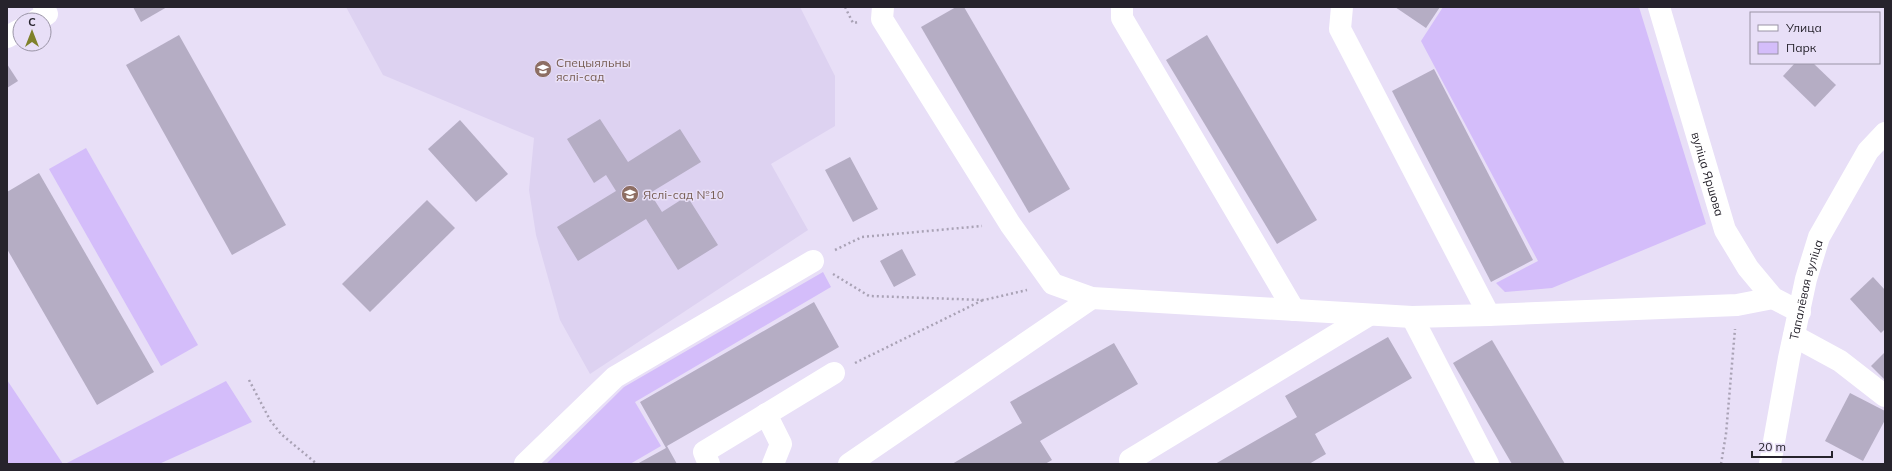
<svg xmlns="http://www.w3.org/2000/svg" width="1892" height="471" font-family="Mulish,sans-serif">
<rect width="100%" height="100%" fill="#e8dff7"/>
<!-- built -->
<polygon fill="#ddd2f1" points="346,7 800,7 835,76 835,126 771,164 808,230 590,374 560,320 536,235 529,190 534,138 383,75"/>
<!-- green -->
<g fill="#d4bdfa">
<polygon points="1443,7 1639,7 1706,224 1552,288 1505,292 1496,283 1538,261 1421,41"/>
<polygon points="86,148 198,345 161,366 49,169"/>
<polygon points="823,272 831,287 635,402 661,446 630,464 546,464 624,387"/>
<polygon points="7,380 63,464 7,464"/>
<polygon points="226,381 252,422 159,464 65,464"/>
</g>
<!-- building -->
<g fill="#b5adc4">
<polygon points="133,7 167,7 141,22"/>
<polygon points="956,7 964,7 1070,189 1029,213 921,27"/>
<polygon points="1395,7 1440,7 1426,28"/>
<polygon points="179,35 286,225 232,255 126,65"/>
<polygon points="1207,35 1317,220 1277,244 1166,60"/>
<polygon points="1795,63 1813,63 1836,85 1815,107 1783,76"/>
<polygon points="7,64 18,81 7,88"/>
<polygon points="1434,69 1533,260 1491,282 1392,91"/>
<polygon points="600,119 628,162 680,129 701,162 650,193 662,212 687,196 718,245 678,270 646,219 578,261 557,227 616,191 606,175 594,183 567,139"/>
<polygon points="460,120 508,174 476,202 428,149"/>
<polygon points="850,157 878,209 853,222 825,170"/>
<polygon points="39,173 154,372 97,405 7,249 7,192"/>
<polygon points="427,200 455,228 370,312 342,284"/>
<polygon points="902,249 916,275 894,287 880,261"/>
<polygon points="1873,277 1885,290 1885,329 1881,333 1850,299"/>
<polygon points="814,302 839,347 667,446 677,464 637,464 666,448 640,402"/>
<polygon points="1388,337 1412,378 1315,434 1326,454 1309,464 1215,464 1297,417 1285,396"/>
<polygon points="1492,340 1565,464 1512,464 1453,363"/>
<polygon points="1114,343 1138,384 1040,441 1052,460 1045,464 952,464 1022,423 1010,402"/>
<polygon points="1885,352 1885,380 1871,366"/>
<polygon points="1850,393 1885,411 1885,420 1863,461 1825,441"/>
</g>
<g fill="none" stroke-linecap="round" stroke-linejoin="round">
<!-- path -->
<g stroke="#a9a2b5" stroke-width="2.5" stroke-dasharray="2 3" stroke-linecap="butt">
<polyline points="845,7 853,23 859,22"/>
<polyline points="835,250 862,237 982,226"/>
<polyline points="833,274 869,296 984,300 1027,290"/>
<polyline points="855,363 983,300"/>
<polyline points="249,380 270,420 281,434 317,464"/>
<polyline points="1721,464 1726,434 1735,329"/>
</g>
<!-- minor -->
<g stroke="#fff" stroke-width="22">
<polyline points="883,7 882,19 1010,224 1053,284 1092,298 1412,317 1489,315 1737,305 1773,298"/>
<polyline points="1122,7 1122,18 1294,310"/>
<polyline points="1342,7 1340,29 1489,315"/>
<path id="s1" d="M1659 7 1725 230 1748 268 1773 298 1800 312"/>
<polyline points="37,20 47,14 44,7"/>
<polyline points="7,37 20,30"/>
<polyline points="1412,317 1488,464"/>
<polyline points="1794,336 1840,361 1885,396"/>
<polyline points="766,414 781,444 773,464"/>
<polyline points="1130,460 1369,315"/>
<polyline points="525,464 615,377 813,261"/>
<polyline points="709,464 704,452 834,373"/>
<polyline points="849,464 1092,298"/>
</g>
<!-- major -->
<path stroke="#fff" stroke-width="22" id="s2" d="M1770 464 1789 358 1806 279 1819 237 1868 151 1885 133"/>
</g>
<!-- icons -->
<defs>
<symbol id="school-disc" viewBox="-11 -11 22 22"><circle r="9.5" fill="#8d6e63" stroke="#e8dff7"/><path d="M0-5L7-2L0 1L-7-2ZM-4 1L0 2.5L4 1V4Q0 6-4 4Z" fill="#fff"/></symbol>
</defs>
<g fill-rule="evenodd">
<use href="#school-disc" x="533" y="59" width="20" height="20"/>
<use href="#school-disc" x="620" y="184" width="20" height="20"/>
</g>
<g text-anchor="middle" dominant-baseline="central" stroke-width="3" stroke-linejoin="round" paint-order="stroke">
<!-- education labels -->
<g font-size="12" fill="#785e54" stroke="#e8dff7" text-anchor="start">
<text x="556" y="62">Спецыяльны<tspan x="556" dy="14">яслі-сад</tspan></text>
<text x="643" y="194">Яслі-сад №10</text>
</g>
<!-- street labels -->
<g font-size="12" fill="#26232c" stroke="#e8dff7">
<text stroke="none"><textPath href="#s1" startOffset="174">вуліца Яршова</textPath></text>
<text stroke="none"><textPath href="#s2" startOffset="178">Тапалёвая вуліца</textPath></text>
</g>
</g>
<!-- border -->
<rect width="1892" height="471" fill="none" stroke="#26232c" stroke-width="16"/>
<!-- legend -->
<rect x="1750" y="12" width="130" height="52" fill="#e8dff7" stroke="#9a94a6"/>
<rect x="1758" y="25" width="20" height="6" fill="#ffffff" stroke="#9a94a6"/>
<text x="1786" y="32" font-size="12" fill="#26232c">Улица</text>
<rect x="1758" y="42" width="20" height="12" fill="#d4bdfa" stroke="#9a94a6"/>
<text x="1786" y="52" font-size="12" fill="#26232c">Парк</text>
<!-- north arrow -->
<g transform="translate(32 32)"><circle r="19" fill="#e8dff7" stroke="#9a94a6"/>
<path d="M0-3L7 15L0 10L-7 15Z" fill="#7f812a"/>
<text y="-6" font-size="11" font-weight="bold" text-anchor="middle" fill="#26232c">С</text>
</g>
<!-- scale -->
<path d="M1752 451v6h80v-6" fill="none" stroke="#26232c" stroke-width="2"/>
<text x="1758" y="451" font-size="12" fill="#26232c" stroke="#e8dff7" stroke-width="3" paint-order="stroke">20 m</text>
</svg>
